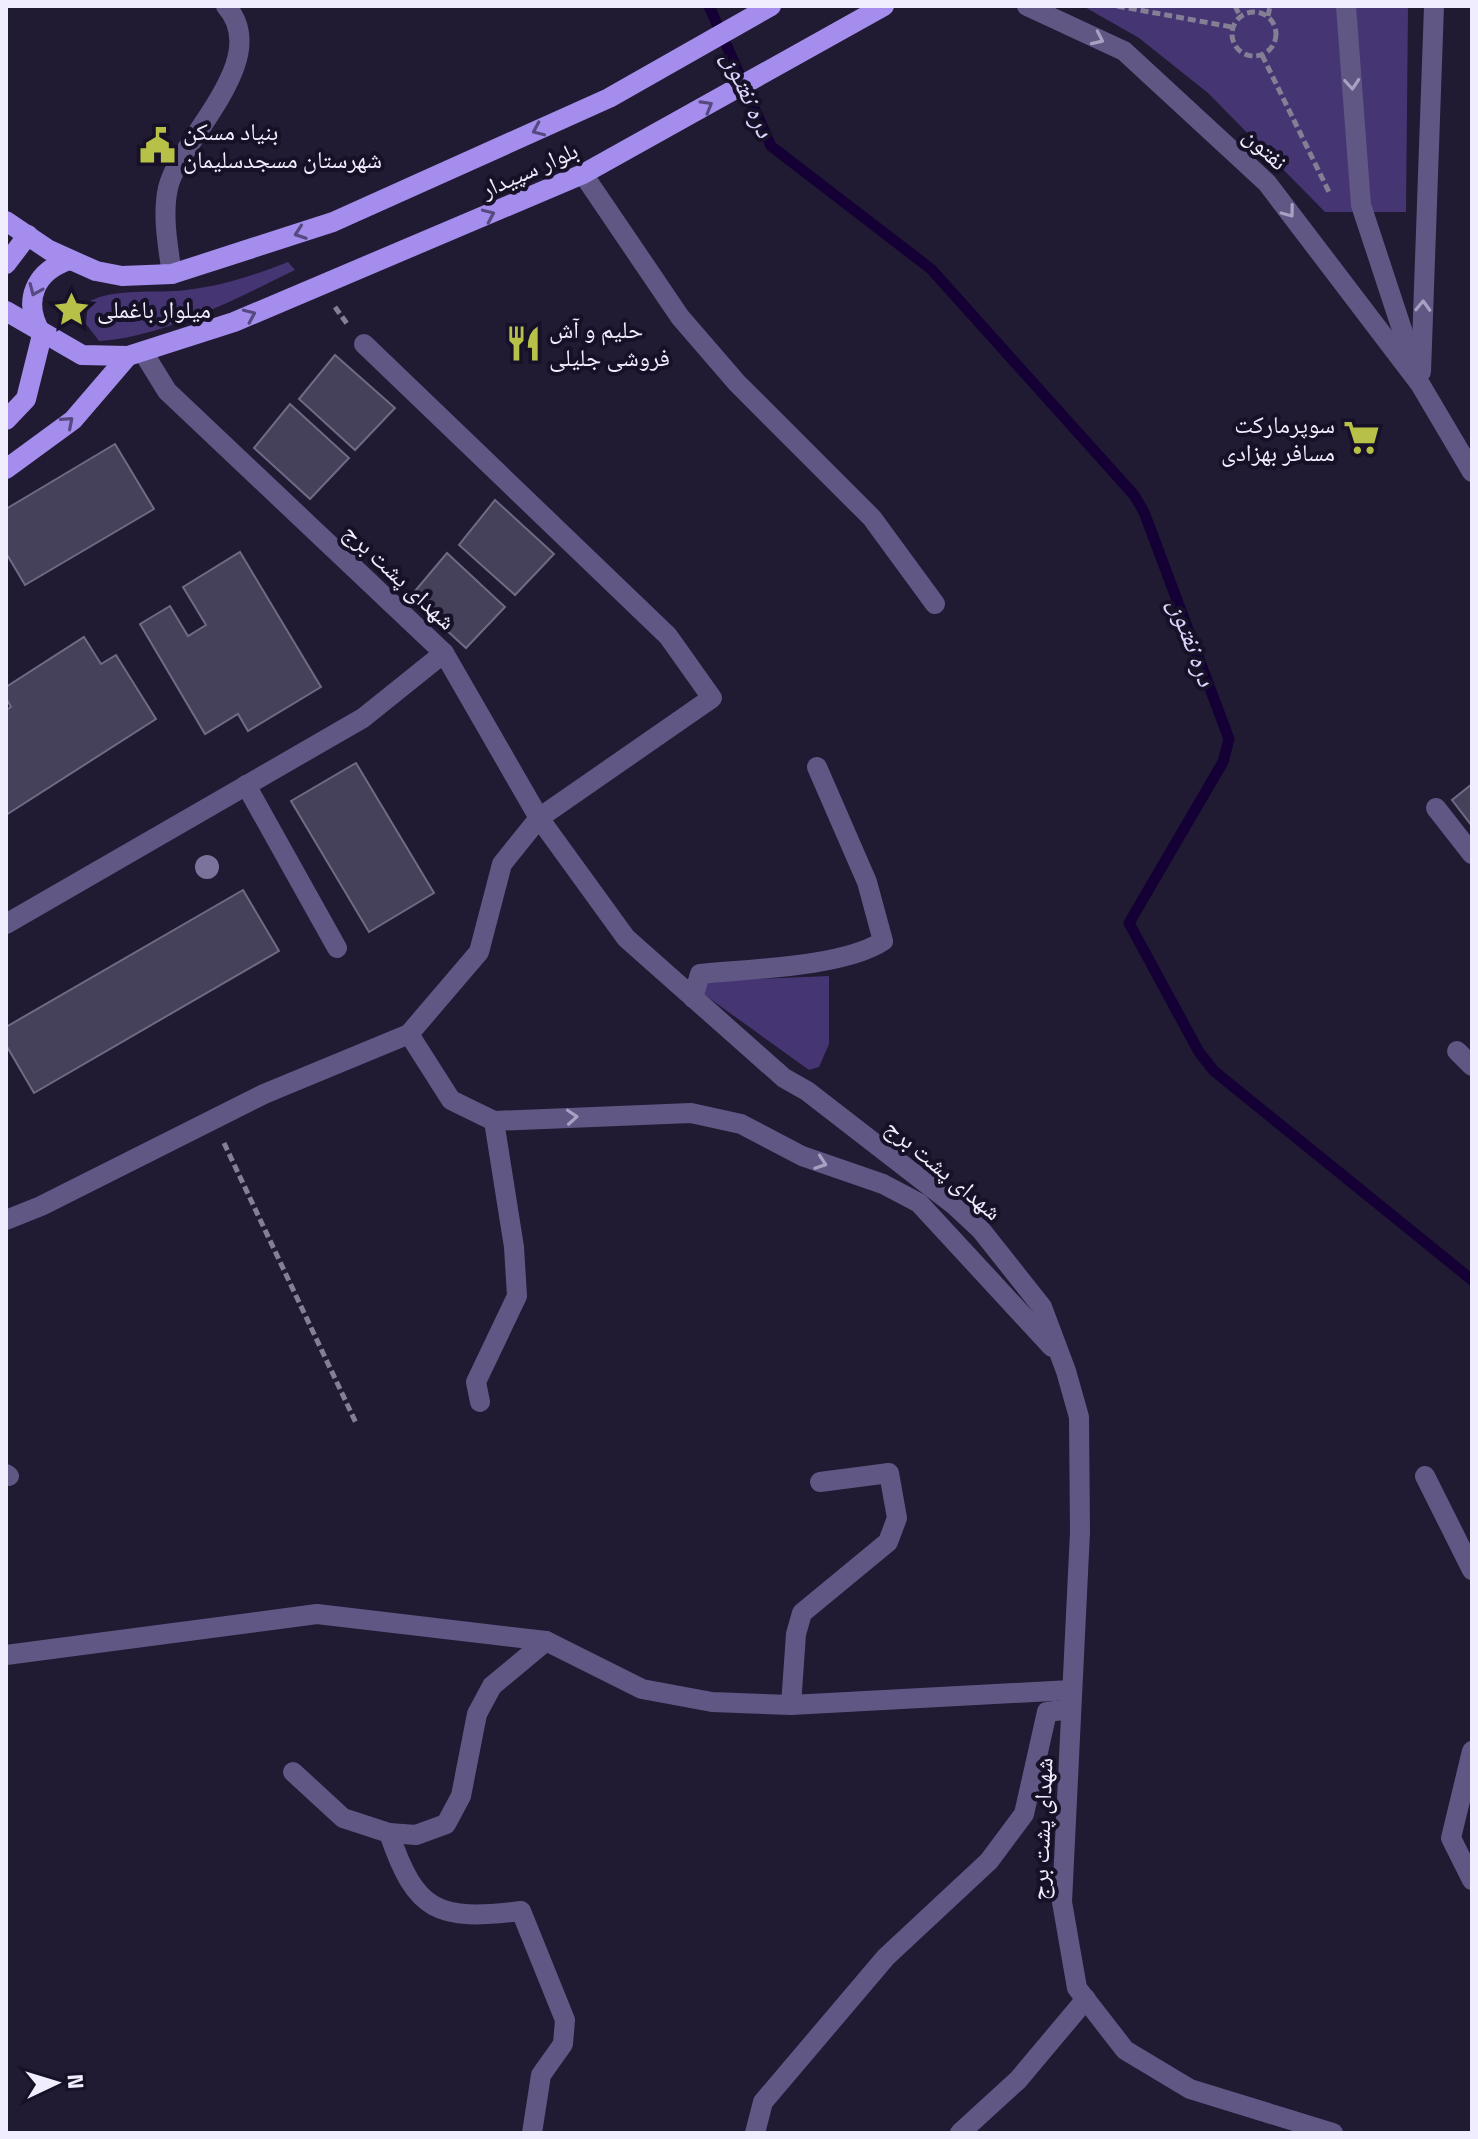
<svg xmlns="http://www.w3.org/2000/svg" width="1478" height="2139" font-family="'Titillium Web','Noto Naskh Arabic',sans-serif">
<rect width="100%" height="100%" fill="#201a32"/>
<!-- green -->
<g fill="#453573">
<polygon points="1083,6 1408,6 1406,212 1325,212 1208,93 1139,38"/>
<path d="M288 262 295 270C238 298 163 337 99 341L86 324 88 302C116 287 155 294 186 290 222 286 255 275 288 262Z"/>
<polygon points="829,976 829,1044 819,1067 809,1070 702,993 705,981"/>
</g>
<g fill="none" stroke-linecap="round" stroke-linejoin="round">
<!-- stream -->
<polyline stroke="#140035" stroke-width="11" points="709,6 771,146 931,269 1134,495 1144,512 1229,739 1223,762 1129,923 1199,1052 1214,1071 1472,1280"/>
</g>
<!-- building -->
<g fill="#46415b" stroke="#6f6a86" stroke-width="2">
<polygon points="335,355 395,408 355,450 299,399"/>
<polygon points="290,404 349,458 310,499 254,448"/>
<polygon points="115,444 154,509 25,585 6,553 6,509"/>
<polygon points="495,500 554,554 515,595 459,545"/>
<polygon points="240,552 321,687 248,731 238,714 205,734 140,624 170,606 188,636 206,625 183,587"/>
<polygon points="447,553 505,607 466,648 410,597"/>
<polygon points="84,637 101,664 116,655 156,719 6,815 6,710 11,707 6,698 6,687"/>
<polygon points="356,763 434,893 369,932 291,801"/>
<polygon points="1472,784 1472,826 1452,800"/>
<polygon points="243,890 279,951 34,1093 6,1045 6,1027"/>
</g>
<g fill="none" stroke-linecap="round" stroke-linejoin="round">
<!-- path -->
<g stroke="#847f94" stroke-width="5" stroke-dasharray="8 4" stroke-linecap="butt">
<polyline points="1117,6 1232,27"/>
<polyline points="1235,6 1240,16"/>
<circle cx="1254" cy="34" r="22"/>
<polyline points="1268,16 1270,6"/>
<polyline points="1262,55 1330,194"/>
<polyline points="335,307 348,325"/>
<polyline points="224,1143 356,1423"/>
</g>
<!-- minor -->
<g stroke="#615785" stroke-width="20">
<polyline points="1027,6 1124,51 1267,183 1420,384 1472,472"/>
<polyline points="1346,6 1361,205 1415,369"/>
<polyline points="583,174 680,317 737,383 872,518 935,604"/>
<path d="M172 274C168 247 162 215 168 188 180 137 274 60 226 6"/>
<polyline points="143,352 167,391 444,653 539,818 626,938 784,1078 807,1091 953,1204 981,1230 1042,1307 1066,1371 1079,1417 1080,1532 1062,1902 1077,1988 1125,2050 1190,2089 1333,2133"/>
<polyline points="1421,372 1434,6"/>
<polyline points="246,785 337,948"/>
<polyline points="1436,808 1472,854"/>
<polyline points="6,924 363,718 444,653"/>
<path d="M693 998 700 974C748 969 844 967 883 941L867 882 817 767"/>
<polyline points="409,1034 451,1100 494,1121 514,1247 517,1296 476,1382 480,1402"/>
<polyline points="1457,1051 1472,1066"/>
<polyline points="494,1121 691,1113 741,1124 802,1156 883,1184 919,1203 1052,1347"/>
<polyline points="6,1220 41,1206 264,1094 409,1034 479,952 502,864 539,818 712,698 668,636 364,344"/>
<polyline points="6,1474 9,1476"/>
<polyline points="1425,1476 1472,1570"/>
<polyline points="6,1655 317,1614 546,1641 642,1689 712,1702 791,1705 1071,1690"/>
<polyline points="791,1705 796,1634 802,1613 888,1542 897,1518 889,1473 820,1482"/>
<polyline points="1472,1751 1451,1838 1472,1880"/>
<polyline points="293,1772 343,1818 389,1833 416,1835 446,1824 461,1796 477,1714 492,1686 546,1641"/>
<path d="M389 1833C416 1913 438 1921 521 1911L565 2020 563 2044 541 2075 532 2133"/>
<polyline points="755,2133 763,2102 886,1957 989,1861 1024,1814 1047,1712 1071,1709"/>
<polyline points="960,2133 1018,2080 1086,1999"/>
</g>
<!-- major -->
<g stroke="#a48ded" stroke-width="20">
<polyline points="6,221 49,250 96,271 122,276 172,274 333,222 609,98 771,6"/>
<polyline points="6,264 28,235"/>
<polyline points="6,311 82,355 128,356 234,322 583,174 884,6"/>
<path d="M41 333C22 301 35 271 70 260"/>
<polyline points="6,420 26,399 42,335"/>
<polyline points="6,469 73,420 128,356"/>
</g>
</g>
<!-- trees -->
<circle fill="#7c739d" cx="207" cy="867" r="12"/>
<!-- one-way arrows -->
<defs><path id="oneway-chevron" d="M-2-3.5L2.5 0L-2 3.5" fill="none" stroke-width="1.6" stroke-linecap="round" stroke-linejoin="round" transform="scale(2)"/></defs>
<g stroke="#a8a2c2">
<use href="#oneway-chevron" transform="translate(1098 39) rotate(25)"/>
<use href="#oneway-chevron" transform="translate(1352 84) rotate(86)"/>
<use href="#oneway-chevron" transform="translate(1289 212) rotate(53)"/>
<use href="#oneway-chevron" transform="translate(1423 306) rotate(-88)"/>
<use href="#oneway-chevron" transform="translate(572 1117) rotate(-4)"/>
<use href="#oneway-chevron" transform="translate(821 1163) rotate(19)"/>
</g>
<g stroke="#564980">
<use href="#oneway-chevron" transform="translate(707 106) rotate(-30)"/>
<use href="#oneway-chevron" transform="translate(538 130) rotate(156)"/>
<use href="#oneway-chevron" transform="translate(489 215) rotate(-24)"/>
<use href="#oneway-chevron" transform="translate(300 233) rotate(161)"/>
<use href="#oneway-chevron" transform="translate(35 290) rotate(113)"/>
<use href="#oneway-chevron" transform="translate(250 315) rotate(-24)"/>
<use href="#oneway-chevron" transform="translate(68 422) rotate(-41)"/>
</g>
<!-- icons -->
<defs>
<symbol id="civic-bare" viewBox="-9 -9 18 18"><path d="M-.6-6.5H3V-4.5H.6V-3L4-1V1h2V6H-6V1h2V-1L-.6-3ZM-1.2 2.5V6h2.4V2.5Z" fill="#b8c147" stroke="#171127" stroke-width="2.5" paint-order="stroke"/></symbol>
<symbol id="sight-bare" viewBox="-9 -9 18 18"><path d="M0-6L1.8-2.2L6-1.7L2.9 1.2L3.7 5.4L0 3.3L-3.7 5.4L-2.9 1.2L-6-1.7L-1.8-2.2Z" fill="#b8c147" stroke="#171127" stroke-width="2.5" paint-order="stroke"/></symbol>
<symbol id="restaurant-bare" viewBox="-9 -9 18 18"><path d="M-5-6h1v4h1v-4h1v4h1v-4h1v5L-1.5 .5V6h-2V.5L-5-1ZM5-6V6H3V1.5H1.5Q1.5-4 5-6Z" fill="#b8c147" stroke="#171127" stroke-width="2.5" paint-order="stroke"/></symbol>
<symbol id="supermarket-bare" viewBox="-9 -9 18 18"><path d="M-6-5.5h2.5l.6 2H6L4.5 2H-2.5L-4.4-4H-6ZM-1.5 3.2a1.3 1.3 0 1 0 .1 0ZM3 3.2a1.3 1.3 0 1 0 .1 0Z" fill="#b8c147" stroke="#171127" stroke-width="2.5" paint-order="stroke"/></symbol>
</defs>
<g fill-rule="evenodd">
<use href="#civic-bare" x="132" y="120" width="51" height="51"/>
<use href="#sight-bare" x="46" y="284" width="51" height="51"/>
<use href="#restaurant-bare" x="498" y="318" width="51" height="51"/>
<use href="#supermarket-bare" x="1336" y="412" width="51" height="51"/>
</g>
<g text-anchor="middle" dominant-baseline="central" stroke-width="8" stroke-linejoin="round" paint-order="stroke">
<!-- poi labels -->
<g font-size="24" fill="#f0eefe" stroke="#171127" text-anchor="start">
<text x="183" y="131">بنیاد مسکن<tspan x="183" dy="28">شهرستان مسجدسلیمان</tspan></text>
<text x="97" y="309">میلوار باغملی</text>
<text x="549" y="329">حلیم و آش<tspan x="549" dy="28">فروشی جلیلی</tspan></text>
<text x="1335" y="424" text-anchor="end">سوپرمارکت<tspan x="1335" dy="28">مسافر بهزادی</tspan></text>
</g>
<!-- street labels -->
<g font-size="24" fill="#f0eefe" stroke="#171127">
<text transform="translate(1266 148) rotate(44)">نفتون</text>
<text transform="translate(529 169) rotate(-24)">بلوار سپیدار</text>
<text transform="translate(400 576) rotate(43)">شهدای پشت برج</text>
<text transform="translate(944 1169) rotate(40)">شهدای پشت برج</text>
<text transform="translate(1041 1829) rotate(-88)">شهدای پشت برج</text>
</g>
<!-- water labels -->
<g font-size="26" font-style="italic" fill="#dbd4fb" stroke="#171127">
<text transform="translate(749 94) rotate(66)">دره نفتون</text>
<text transform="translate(1193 642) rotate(70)">دره نفتون</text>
</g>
</g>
<!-- border -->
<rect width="1478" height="2139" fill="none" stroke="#f0eefe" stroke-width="16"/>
<!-- north arrow -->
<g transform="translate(56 2083) rotate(86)" stroke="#171127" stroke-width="6" paint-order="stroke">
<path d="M0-6L14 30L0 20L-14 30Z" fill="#f0eefe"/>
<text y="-12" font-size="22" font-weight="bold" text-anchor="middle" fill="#f0eefe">N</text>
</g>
</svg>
